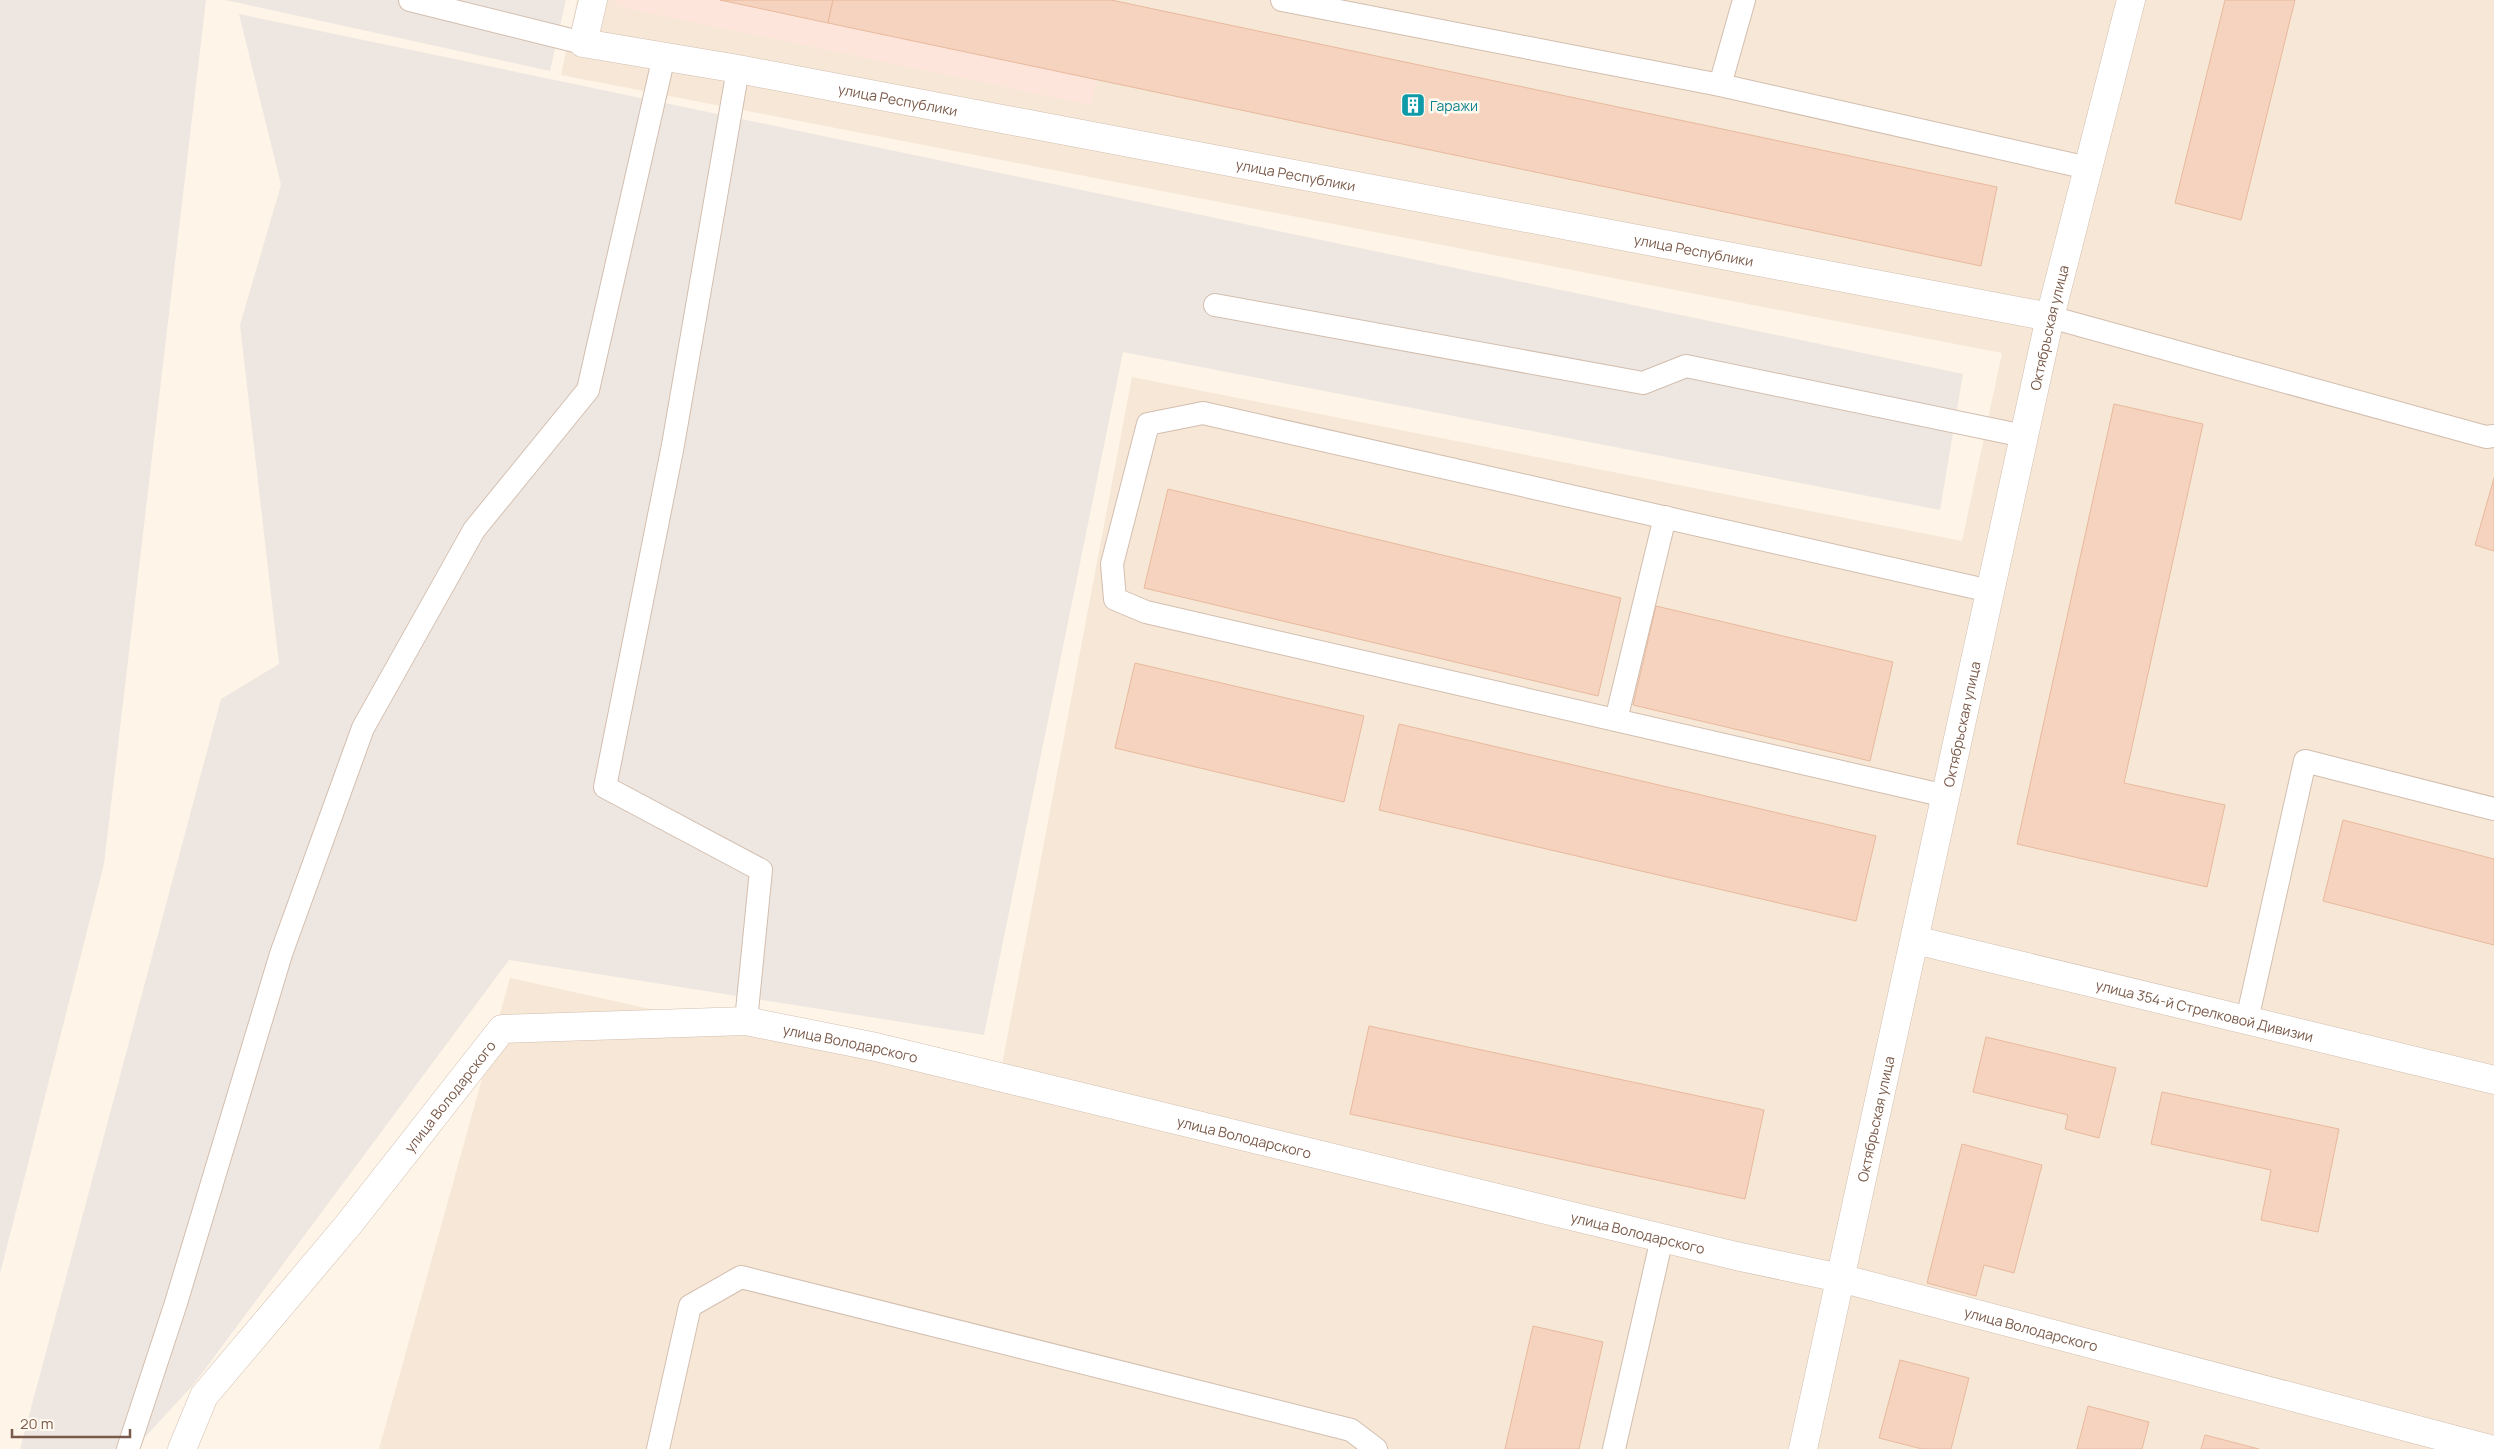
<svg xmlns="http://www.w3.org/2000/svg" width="2494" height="1449" font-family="Manrope,sans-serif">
<rect width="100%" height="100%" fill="#fef5e8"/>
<!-- residential -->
<polygon fill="#f6e7d6" points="577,0 2494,0 2494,1449 379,1449 510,978 998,1086 1132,377 1962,541 2002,353 561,75"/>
<!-- commercial -->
<polygon fill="#fee5db" points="616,0 1113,0 1091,105 615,6"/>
<!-- industrial -->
<g fill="#eee7e1">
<polygon points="0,0 206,0 104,864 0,1274"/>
<polygon points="225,0 566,0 550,71"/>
<polygon points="239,14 1963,374 1940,510 1123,352 984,1035 509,960 194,1384 134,1449 20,1449 221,699 279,664 240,325 281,185"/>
</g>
<!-- building -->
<g fill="#f5d3be" stroke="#e8b99d">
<polygon points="720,0 833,0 828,23"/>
<polygon points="833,0 1111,0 1997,187 1981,266 828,23"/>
<polygon points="2225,0 2295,0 2241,220 2175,203"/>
<polygon points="2114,404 2203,424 2124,783 2225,805 2207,887 2017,844"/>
<polygon points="2494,478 2494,551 2475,545"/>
<polygon points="1168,489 1621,598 1598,696 1144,588"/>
<polygon points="1656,606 1893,662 1870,761 1633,705"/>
<polygon points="1135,663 1364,716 1344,802 1115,748"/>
<polygon points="1399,724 1876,836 1856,921 1379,810"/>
<polygon points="2343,820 2494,859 2494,945 2323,901"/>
<polygon points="1369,1026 1764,1110 1745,1199 1350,1114"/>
<polygon points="1986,1037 2116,1068 2099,1138 2065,1129 2068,1115 1973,1092"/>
<polygon points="2162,1092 2339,1129 2318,1232 2261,1220 2271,1170 2151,1144"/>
<polygon points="1962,1144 2042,1165 2014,1273 1984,1265 1976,1296 1927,1283"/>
<polygon points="1533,1326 1603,1342 1579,1449 1505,1449"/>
<polygon points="1900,1360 1969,1378 1951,1449 1922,1449 1879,1438"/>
<polygon points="2088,1406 2149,1422 2142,1449 2077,1449"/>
<polygon points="2205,1435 2259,1449 2201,1449"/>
</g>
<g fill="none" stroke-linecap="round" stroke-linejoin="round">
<defs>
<g id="lane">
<polyline points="410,0 583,43"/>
<polyline points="1282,0 1720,85 2088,168"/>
<polyline points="738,69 673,445 605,787 761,870 746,1021"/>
<polyline points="1720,85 1744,0"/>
<polyline points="1215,305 1643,383 1686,366 2024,436"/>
<polyline points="2050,317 2486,437 2494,436"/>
<polyline points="1616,720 1665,517"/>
<polyline points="1946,796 1146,612 1115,599 1112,564 1148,424 1203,413 1990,591"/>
<polyline points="2247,1020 2305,761 2494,809"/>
<polyline points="128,1449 176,1303 281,954 363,728 474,530 588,390 664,56"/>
<polyline points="658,1449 690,1306 741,1277 1351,1430 1376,1449"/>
<polyline points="1614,1449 1662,1238"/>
</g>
<g id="street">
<path id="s1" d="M593 0 583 43 738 69 2050 317"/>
<path id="s2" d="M1915 940 2494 1080"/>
<path id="s3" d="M182 1449 204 1396 349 1224 502 1029 746 1021 876 1047 1736 1256 1840 1278 2490 1449"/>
<path id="s4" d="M1803 1449 2050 317 2131 0"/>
</g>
</defs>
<!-- lane casing -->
<use href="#lane" stroke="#d3beaf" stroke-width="24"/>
<!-- street casing -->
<use href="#street" stroke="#d3beaf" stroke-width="29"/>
<!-- lane -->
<use href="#lane" stroke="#fff" stroke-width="22"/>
<!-- street -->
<use href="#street" stroke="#fff" stroke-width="28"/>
</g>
<!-- icons -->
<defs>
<symbol id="building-square" viewBox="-11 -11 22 22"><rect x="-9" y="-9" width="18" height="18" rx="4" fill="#0f9aa8" stroke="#fff9ef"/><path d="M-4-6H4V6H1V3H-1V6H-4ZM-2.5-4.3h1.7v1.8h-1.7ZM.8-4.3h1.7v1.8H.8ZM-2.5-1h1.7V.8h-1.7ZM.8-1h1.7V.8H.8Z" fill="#fff"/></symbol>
</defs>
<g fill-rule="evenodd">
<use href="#building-square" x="1399" y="91" width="28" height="28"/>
</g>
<g text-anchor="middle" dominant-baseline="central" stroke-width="5" stroke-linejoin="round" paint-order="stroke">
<!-- street labels -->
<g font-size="14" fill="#7a5a4a" stroke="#fff9ef">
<text stroke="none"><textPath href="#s1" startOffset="364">улица Республики</textPath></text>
<text stroke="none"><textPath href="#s1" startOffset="769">улица Республики</textPath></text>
<text stroke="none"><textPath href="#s1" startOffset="1174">улица Республики</textPath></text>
<text stroke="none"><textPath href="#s4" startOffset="1148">Октябрьская улица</textPath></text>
<text stroke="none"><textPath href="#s4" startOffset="742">Октябрьская улица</textPath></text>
<text stroke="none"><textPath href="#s2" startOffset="298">улица 354-й Стрелковой Дивизии</textPath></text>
<text stroke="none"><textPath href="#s3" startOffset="881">улица Володарского</textPath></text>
<text stroke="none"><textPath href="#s3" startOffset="445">улица Володарского</textPath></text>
<text stroke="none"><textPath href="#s4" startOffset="338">Октябрьская улица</textPath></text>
<text stroke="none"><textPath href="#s3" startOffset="1286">улица Володарского</textPath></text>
<text stroke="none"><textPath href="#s3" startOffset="1691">улица Володарского</textPath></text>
<text stroke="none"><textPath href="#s3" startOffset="2096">улица Володарского</textPath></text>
</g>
<!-- culture labels -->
<g font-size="14" fill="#0d838f" stroke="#fff9ef" text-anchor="start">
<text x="1430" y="105">Гаражи</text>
</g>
</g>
<!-- scale -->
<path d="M12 1429v8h118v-8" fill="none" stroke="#7a5a4a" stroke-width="2.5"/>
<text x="20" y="1429" font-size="15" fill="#7a5a4a" stroke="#fff9ef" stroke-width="4" paint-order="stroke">20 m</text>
</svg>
